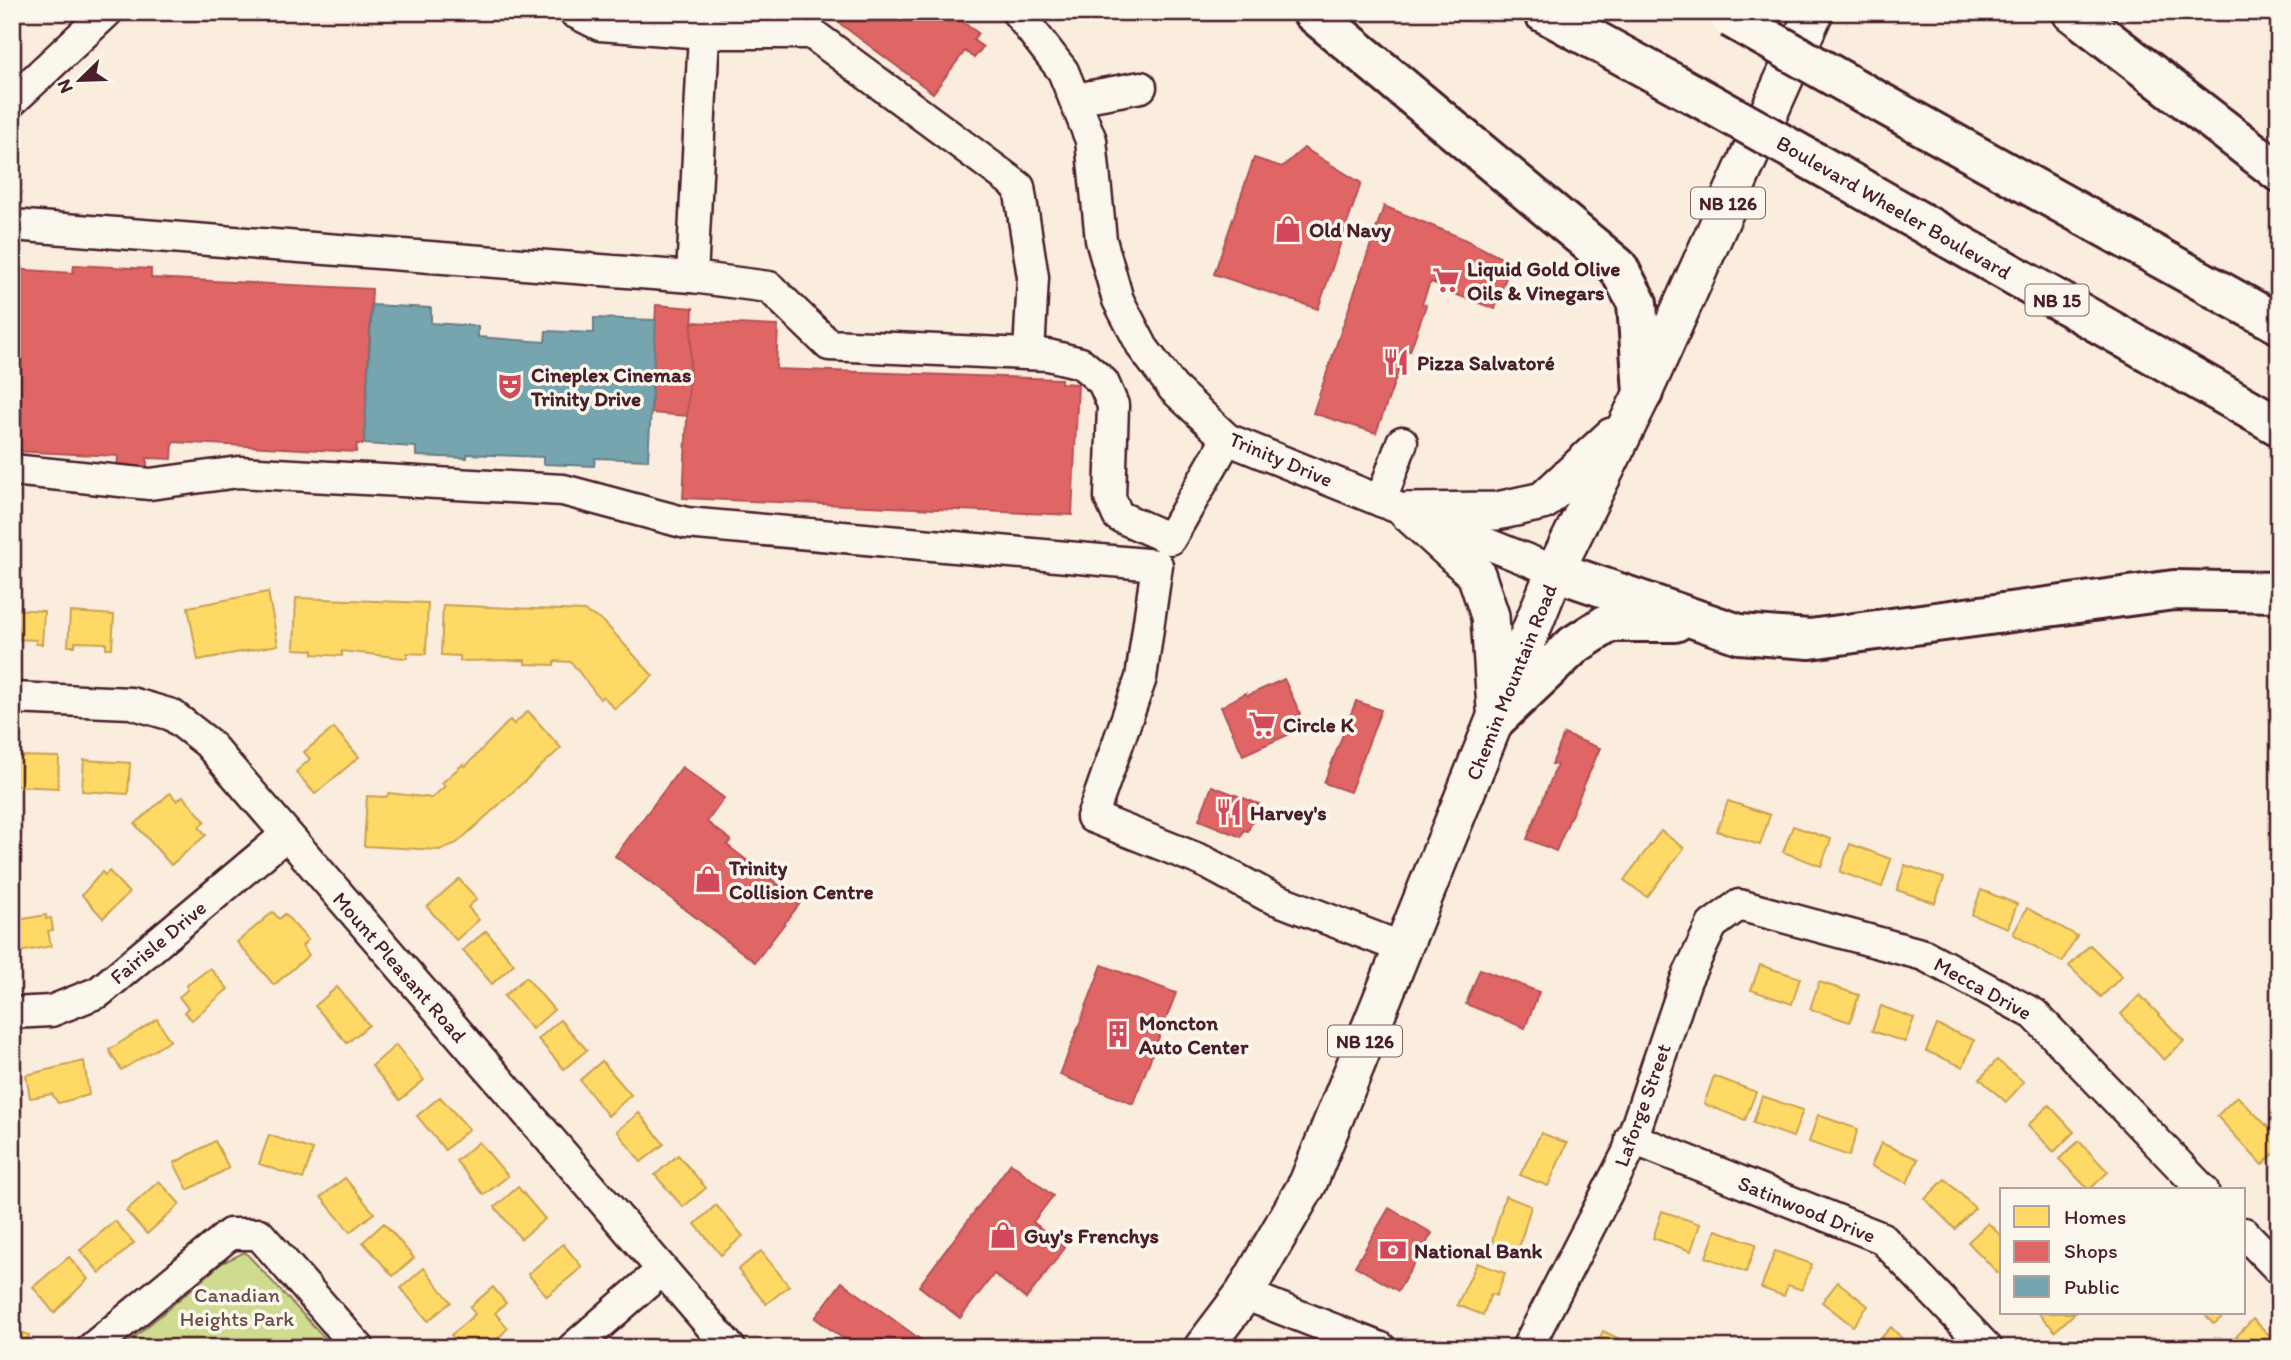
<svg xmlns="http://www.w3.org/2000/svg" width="2291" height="1360" font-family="Itim,sans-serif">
<rect width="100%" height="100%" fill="#faedde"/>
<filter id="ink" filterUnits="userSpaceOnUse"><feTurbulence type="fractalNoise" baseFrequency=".0143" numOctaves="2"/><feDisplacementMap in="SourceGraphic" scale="14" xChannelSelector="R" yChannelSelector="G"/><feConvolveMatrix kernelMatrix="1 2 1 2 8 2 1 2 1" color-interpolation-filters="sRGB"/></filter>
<g filter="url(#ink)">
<!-- green -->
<polygon fill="#cfdb8f" stroke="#8c7d5d" stroke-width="2" points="245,1252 334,1348 122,1348 222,1263"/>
<!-- homes -->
<g fill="#ffd966" stroke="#c9a154" stroke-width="2">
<polygon points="268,592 278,645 198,660 188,607"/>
<polygon points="296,598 428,603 426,654 407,653 407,658 404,658 342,651 342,656 313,654 313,650 294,649"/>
<polygon points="443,605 584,611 603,621 653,676 615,709 603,696 600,699 571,662 554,661 554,665 525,664 525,660 460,661 460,656 441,655"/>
<polygon points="12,609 44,611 42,644 36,644 36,640 12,639"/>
<polygon points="70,612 114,615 112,648 106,648 106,643 75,642 75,646 68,646"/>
<polygon points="528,711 561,748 457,843 439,850 364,846 367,796 386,797 389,793 432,798 445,786 442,783 463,764 465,767 510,720 514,724"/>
<polygon points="334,728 359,757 315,794 296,772 310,759 304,752"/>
<polygon points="16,756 59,757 58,788 14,786"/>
<polygon points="84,760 130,763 128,794 82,791"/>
<polygon points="170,793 177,801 183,796 205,821 199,827 206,835 171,865 135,824"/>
<polygon points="1728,801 1770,815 1760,845 1717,831"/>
<polygon points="1793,826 1831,839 1821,866 1783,852"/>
<polygon points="1661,831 1684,848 1647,897 1624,880"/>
<polygon points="1850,844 1891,859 1882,887 1840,872"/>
<polygon points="1905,865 1944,878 1935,903 1897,890"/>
<polygon points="109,871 129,893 103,918 82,895 102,872 105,875"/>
<polygon points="459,879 477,899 468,907 479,920 456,940 427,907"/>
<polygon points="1981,890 2017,904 2008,928 1972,915"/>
<polygon points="2027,908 2077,936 2062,962 2013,934"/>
<polygon points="273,912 279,919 285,914 291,921 308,940 302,946 309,955 274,985 237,942"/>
<polygon points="46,915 46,919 51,918 53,930 48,931 51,946 14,953 12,921"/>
<polygon points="486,931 514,964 492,984 463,950"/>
<polygon points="2090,945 2122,976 2101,997 2069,966"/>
<polygon points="1760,965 1800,978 1792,1004 1751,990"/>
<polygon points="210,968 228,989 192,1020 184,1012 188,1008 179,997 188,989 186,986"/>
<polygon points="526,977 554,1010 532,1029 504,996"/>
<polygon points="1819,982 1859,995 1850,1022 1810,1009"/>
<polygon points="337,987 369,1025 347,1043 315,1006"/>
<polygon points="2140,995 2184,1041 2164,1060 2121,1014"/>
<polygon points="1881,1006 1914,1018 1905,1042 1872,1031"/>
<polygon points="157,1019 170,1041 121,1070 109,1050"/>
<polygon points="560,1020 587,1050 564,1069 538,1039"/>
<polygon points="1937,1025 1974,1040 1963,1067 1926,1051"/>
<polygon points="396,1045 424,1080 400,1100 372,1066"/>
<polygon points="1997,1060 2024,1082 2006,1102 1980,1079"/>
<polygon points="84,1061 89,1095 58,1103 52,1094 30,1098 26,1075"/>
<polygon points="602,1061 631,1095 608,1116 580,1080"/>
<polygon points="1714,1076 1756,1092 1745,1120 1704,1104"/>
<polygon points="1762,1096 1803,1110 1793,1137 1753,1123"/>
<polygon points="2237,1096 2279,1138 2279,1149 2262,1165 2217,1116"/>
<polygon points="440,1097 469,1129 445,1150 417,1116"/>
<polygon points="2049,1105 2074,1132 2054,1152 2028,1125"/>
<polygon points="639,1113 664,1144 641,1162 617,1131"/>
<polygon points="1818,1115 1858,1129 1849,1156 1809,1142"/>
<polygon points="1541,1133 1567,1143 1548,1186 1520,1175"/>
<polygon points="269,1135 313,1150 303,1179 259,1164"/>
<polygon points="215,1141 229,1168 188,1190 174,1163"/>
<polygon points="2079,1141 2108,1172 2089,1190 2059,1159"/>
<polygon points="479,1142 508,1176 484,1195 456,1161"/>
<polygon points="1881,1143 1918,1159 1907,1183 1871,1166"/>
<polygon points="678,1155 706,1188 683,1207 655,1175"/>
<polygon points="345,1178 374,1213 350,1232 321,1197"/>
<polygon points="1945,1179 1975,1208 1955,1229 1925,1199"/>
<polygon points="159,1181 180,1204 147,1234 126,1211"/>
<polygon points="518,1187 545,1219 521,1239 495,1207"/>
<polygon points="1505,1196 1531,1206 1518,1251 1492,1242"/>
<polygon points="716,1205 743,1236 721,1255 695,1224"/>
<polygon points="1662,1211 1700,1224 1691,1251 1653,1238"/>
<polygon points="115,1221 134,1243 100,1273 80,1250"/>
<polygon points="384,1223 414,1258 393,1276 363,1242"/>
<polygon points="1988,1223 2002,1237 2002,1269 1998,1273 1968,1242"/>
<polygon points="1716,1230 1756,1244 1746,1272 1706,1257"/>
<polygon points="563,1244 582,1267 547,1296 528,1274"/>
<polygon points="761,1251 789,1286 766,1304 738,1270"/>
<polygon points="1775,1251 1812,1264 1802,1290 1788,1285 1784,1296 1761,1288"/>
<polygon points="69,1257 88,1279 54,1313 33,1287"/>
<polygon points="1477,1263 1505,1273 1496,1296 1491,1294 1483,1315 1457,1305"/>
<polygon points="424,1268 451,1302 428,1321 401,1288"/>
<polygon points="1838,1282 1868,1306 1853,1326 1822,1302"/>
<polygon points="493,1287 506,1303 495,1313 508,1328 489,1348 462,1348 451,1335 475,1314 470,1307"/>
<polygon points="2038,1313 2075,1313 2055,1331"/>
<polygon points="2203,1313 2227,1313 2214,1324"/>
<polygon points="2253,1319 2279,1345 2277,1348 2240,1348 2233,1340"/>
<polygon points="1891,1327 1911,1348 1872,1348"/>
<polygon points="12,1329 29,1335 24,1348 12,1348"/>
<polygon points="1603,1331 1638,1348 1595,1348"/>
</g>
<!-- shops -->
<g fill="#e06666" stroke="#b35154" stroke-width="2">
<polygon points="788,12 949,12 978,33 973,40 983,47 974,58 965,51 933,93 827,14"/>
<polygon points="1304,148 1361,183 1318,309 1214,274 1254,158 1282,167"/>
<polygon points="1384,206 1464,239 1511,263 1495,309 1454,294 1455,291 1431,282 1429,285 1422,304 1426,305 1410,351 1406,350 1376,433 1313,413"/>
<polygon points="74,265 151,269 151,278 372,289 364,444 357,444 356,452 173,442 172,459 147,458 147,470 117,469 118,456 12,451 12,269 73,273"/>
<polygon points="656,305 693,308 688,416 651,413"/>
<polygon points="692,322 778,326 776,369 1061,379 1061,383 1078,384 1072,515 683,498"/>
<polygon points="1284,679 1300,713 1290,734 1243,755 1221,707 1246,693 1247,696"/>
<polygon points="1356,701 1381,710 1350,792 1324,783"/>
<polygon points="1564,734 1600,748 1556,851 1527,839 1557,765 1552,764"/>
<polygon points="682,767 724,798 707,822 731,840 727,845 801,902 755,962 615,856"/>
<polygon points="1212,786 1259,804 1248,831 1244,830 1241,837 1199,820"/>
<polygon points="1102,965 1176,993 1133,1104 1060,1075"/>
<polygon points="1480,969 1539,992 1525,1028 1466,1004"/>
<polygon points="1011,1163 1053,1196 1033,1222 1065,1248 1026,1299 994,1274 960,1318 919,1286"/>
<polygon points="1389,1208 1432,1233 1398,1291 1355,1266"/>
<polygon points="842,1282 932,1348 856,1348 815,1318"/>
</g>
<!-- public -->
<polygon fill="#76a5af" stroke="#697d87" stroke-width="2" points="372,305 431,308 431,323 478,326 478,337 545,342 546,331 594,333 594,318 656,320 648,460 595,458 594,466 543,464 543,457 467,454 467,458 416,456 416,447 364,444"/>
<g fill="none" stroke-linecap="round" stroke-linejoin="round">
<defs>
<g id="minor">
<polyline points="574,12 600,25 704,33 811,33 1019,187 1033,277 1029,354"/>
<polyline points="1017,12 1063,71 1091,140 1101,240 1118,300 1143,348 1173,388 1227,439 1555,571"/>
<polyline points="1075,99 1141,87"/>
<polyline points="12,101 107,12"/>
<polyline points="12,225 692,277 769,287 829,345 1048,355 1081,363 1103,382 1113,405 1110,498 1118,516 1170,539 1227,439"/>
<polyline points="692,277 705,13"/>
<polyline points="12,470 150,484 239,472 563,490 686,523 1157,565 1141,678 1092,817 1203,861 1268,896 1403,948"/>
<polyline points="1381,501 1402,442"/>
<polyline points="12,698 131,703 172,715 208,743 730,1348"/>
<polyline points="12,1013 51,1011 99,992 286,835"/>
<polyline points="1631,1138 1882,1238 1987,1348"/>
<polyline points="2244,1233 2279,1269"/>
<polyline points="1244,1294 1381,1348"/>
<polyline points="92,1348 230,1234 259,1234 359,1348"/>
<polyline points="573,1348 662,1270"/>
<polyline points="1527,1348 1627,1154 1686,980 1712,925 1739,905 1924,955 2034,1014 2203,1190"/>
</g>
<g id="major">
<polyline points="1408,512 1497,511 1543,501 1612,437"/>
<polyline points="1408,512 1476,574 1490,616 1496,709"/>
<polyline points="1203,1348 1244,1294 1308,1183 1555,571 1643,393 1814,12"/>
</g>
<g id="highway">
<polyline points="1312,12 1618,267 1637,303 1643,393"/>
<polyline points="1543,12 1695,95"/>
<polyline points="2072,12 2279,172"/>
<polyline points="1867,95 2279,324"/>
<polyline points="1836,174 2279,426"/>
<polyline points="1555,571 1739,634 1810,639 2174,590 2279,592"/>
<polyline points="1497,718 1574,645 1610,622 1675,622"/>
</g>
</defs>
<!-- minor casing -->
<use href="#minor" stroke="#4a1f2b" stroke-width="35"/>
<!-- major casing -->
<use href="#major" stroke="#4a1f2b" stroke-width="42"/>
<!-- highway casing -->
<use href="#highway" stroke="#4a1f2b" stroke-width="44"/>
<!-- minor -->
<use href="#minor" stroke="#fbf7ec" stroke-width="30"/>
<!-- major -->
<use href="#major" stroke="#fbf7ec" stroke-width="37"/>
<!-- highway -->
<use href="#highway" stroke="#fbf7ec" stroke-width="38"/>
<defs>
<g id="highway-bridge">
<polyline points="1731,18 1867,95"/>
<polyline points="1695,95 1836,174"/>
</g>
</defs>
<!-- highway-bridge casing -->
<use href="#highway-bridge" stroke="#4a1f2b" stroke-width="44" stroke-linecap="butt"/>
<!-- highway-bridge -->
<use href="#highway-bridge" stroke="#fbf7ec" stroke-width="38"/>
</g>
</g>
<!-- icons -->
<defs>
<symbol id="shop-bare" viewBox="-9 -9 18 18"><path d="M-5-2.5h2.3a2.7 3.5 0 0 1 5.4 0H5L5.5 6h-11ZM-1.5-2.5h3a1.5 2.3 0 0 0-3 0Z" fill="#d1495b" stroke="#fbf7ec" stroke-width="2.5" paint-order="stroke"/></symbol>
<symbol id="supermarket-bare" viewBox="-9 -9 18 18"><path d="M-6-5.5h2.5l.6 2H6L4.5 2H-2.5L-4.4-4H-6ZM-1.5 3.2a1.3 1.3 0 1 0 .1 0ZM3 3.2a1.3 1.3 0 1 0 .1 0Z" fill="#d1495b" stroke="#fbf7ec" stroke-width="2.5" paint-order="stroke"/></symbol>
<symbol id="restaurant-bare" viewBox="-9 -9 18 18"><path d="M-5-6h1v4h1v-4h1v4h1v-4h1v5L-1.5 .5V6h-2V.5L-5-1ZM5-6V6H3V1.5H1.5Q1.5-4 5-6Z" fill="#d1495b" stroke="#fbf7ec" stroke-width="2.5" paint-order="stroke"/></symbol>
<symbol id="theatre-bare" viewBox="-9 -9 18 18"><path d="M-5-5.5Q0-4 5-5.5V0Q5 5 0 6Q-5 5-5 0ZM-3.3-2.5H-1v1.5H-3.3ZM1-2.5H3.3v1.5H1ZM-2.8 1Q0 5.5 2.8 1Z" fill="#d1495b" stroke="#fbf7ec" stroke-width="2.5" paint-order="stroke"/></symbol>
<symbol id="building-bare" viewBox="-9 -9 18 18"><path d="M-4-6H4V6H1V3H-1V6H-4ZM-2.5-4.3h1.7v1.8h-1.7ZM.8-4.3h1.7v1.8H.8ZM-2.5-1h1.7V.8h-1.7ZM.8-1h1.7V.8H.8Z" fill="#d1495b" stroke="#fbf7ec" stroke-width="2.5" paint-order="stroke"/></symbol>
<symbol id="bank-bare" viewBox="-9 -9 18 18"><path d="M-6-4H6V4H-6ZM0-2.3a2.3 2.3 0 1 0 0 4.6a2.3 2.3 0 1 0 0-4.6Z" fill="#d1495b" stroke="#fbf7ec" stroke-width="2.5" paint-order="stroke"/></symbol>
</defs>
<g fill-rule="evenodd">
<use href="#shop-bare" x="1269" y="210" width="38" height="38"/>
<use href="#supermarket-bare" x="1427" y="261" width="38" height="38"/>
<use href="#restaurant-bare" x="1377" y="343" width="38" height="38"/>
<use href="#theatre-bare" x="491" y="367" width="38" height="38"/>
<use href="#supermarket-bare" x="1243" y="705" width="38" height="38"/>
<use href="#restaurant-bare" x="1210" y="793" width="38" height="38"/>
<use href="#shop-bare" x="689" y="860" width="38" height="38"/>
<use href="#building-bare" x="1099" y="1015" width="38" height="38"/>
<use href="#shop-bare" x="984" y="1216" width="38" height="38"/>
<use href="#bank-bare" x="1374" y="1231" width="38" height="38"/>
</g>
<g text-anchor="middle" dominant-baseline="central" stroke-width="7" stroke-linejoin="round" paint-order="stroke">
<!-- shield labels -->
<g fill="#fbf7ec" stroke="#7f6065" stroke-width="2">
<rect x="1691" y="187.5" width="74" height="31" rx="5"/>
<rect x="2025.5" y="284.5" width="63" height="31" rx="5"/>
<rect x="1328" y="1025.5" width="74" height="31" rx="5"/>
</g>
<g font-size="19" font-weight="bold" fill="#4a1f2b">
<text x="1728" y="203">NB 126</text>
<text x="2057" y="300">NB 15</text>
<text x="1365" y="1041">NB 126</text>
</g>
<!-- street labels -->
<g font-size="21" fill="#4a1f2b" stroke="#fbf7ec">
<text transform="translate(1894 207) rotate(30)">Boulevard Wheeler Boulevard</text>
<text transform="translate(1281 459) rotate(23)">Trinity Drive</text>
<text transform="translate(1511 682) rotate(-68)">Chemin Mountain Road</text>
<text transform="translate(158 942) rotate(-40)">Fairisle Drive</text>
<text transform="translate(400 967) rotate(49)">Mount Pleasant Road</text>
<text transform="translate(1983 988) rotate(29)">Mecca Drive</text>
<text transform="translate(1642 1105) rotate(-70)">Laforge Street</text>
<text transform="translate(1807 1209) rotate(22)">Satinwood Drive</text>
</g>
<!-- poi labels -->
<g font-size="21" font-weight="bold" fill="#4a1f2b" stroke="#fbf7ec" text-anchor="start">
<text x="1309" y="229">Old Navy</text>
<text x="1467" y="268">Liquid Gold Olive<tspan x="1467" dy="24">Oils &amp; Vinegars</tspan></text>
<text x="1417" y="362">Pizza Salvatoré</text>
<text x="531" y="374">Cineplex Cinemas<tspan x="531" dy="24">Trinity Drive</tspan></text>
<text x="1283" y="724">Circle K</text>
<text x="1250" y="812">Harvey's</text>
<text x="729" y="867">Trinity<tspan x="729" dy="24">Collision Centre</tspan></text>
<text x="1139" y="1022">Moncton<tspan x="1139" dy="24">Auto Center</tspan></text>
<text x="1024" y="1235">Guy's Frenchys</text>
<text x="1414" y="1250">National Bank</text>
</g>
<!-- park labels -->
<g font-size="21" fill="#6b4e44" stroke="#fbf7ec">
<text x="237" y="1294">Canadian<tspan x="237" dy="24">Heights Park</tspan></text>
</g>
</g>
<!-- margin -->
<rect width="2291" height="1360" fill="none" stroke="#fbf7ec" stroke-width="42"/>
<rect x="21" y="21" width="2249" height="1318" fill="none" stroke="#4a1f2b" stroke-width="2.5" filter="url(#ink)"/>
<!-- legend -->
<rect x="2000" y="1188" width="245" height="126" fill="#fbf7ec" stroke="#b4a19f" stroke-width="2"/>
<rect x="2014" y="1206" width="35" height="21" fill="#ffd966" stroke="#b4a19f" stroke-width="2"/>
<text x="2064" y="1224" font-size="21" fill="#4a1f2b">Homes</text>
<rect x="2014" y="1241" width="35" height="21" fill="#e06666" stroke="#b4a19f" stroke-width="2"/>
<text x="2064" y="1258" font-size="21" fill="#4a1f2b">Shops</text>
<rect x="2014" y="1276" width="35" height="21" fill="#76a5af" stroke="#b4a19f" stroke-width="2"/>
<text x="2064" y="1294" font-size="21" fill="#4a1f2b">Public</text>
<!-- north arrow -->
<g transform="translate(80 80) rotate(247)" stroke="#fbf7ec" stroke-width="5" paint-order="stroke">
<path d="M0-5L12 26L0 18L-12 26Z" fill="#4a1f2b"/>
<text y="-10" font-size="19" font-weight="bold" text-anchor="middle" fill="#4a1f2b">N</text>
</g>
</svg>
